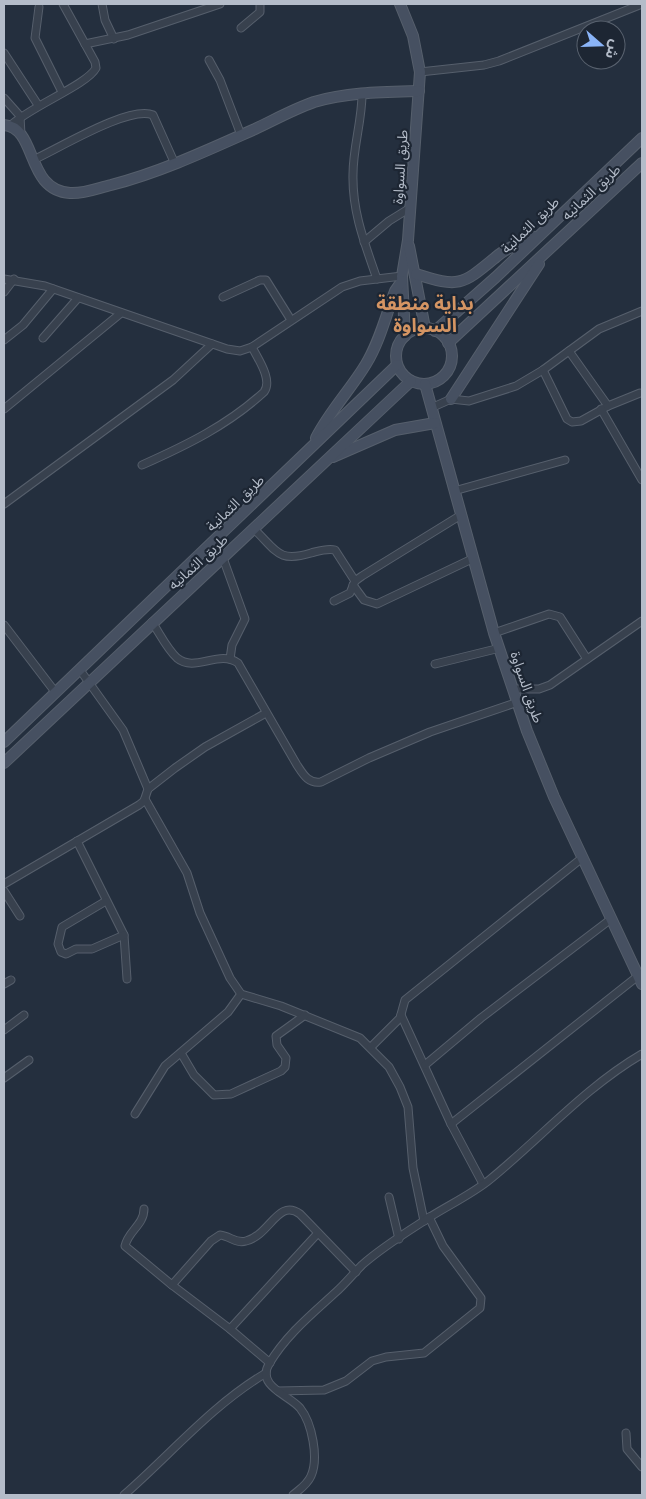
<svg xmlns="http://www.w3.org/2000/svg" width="646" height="1499" font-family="'DM Sans','Noto Sans Arabic',sans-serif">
<rect width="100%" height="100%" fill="#242f3e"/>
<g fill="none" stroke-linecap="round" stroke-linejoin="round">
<defs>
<g id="street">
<polyline points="102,4 105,20 114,39"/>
<polyline points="39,7 35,38 62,92"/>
<polyline points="241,28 260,12 260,4"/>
<polyline points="85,44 128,35 220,4"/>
<polyline points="4,53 38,105"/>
<polyline points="209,60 220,80 241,135"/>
<polyline points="420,72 484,65 499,61 642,4"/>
<path d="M362 94C362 121 353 147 353 174 352 212 365 244 377 279"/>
<polyline points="4,98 20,116 21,135"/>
<path d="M10 126C29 107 87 85 96 68L95 62 63 4"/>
<path d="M33 160C58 149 129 105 153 115L175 164"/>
<polyline points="364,242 389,221 410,208"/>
<polyline points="4,279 45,286 227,349 240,351 252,347 342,287 360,281 402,276"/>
<polyline points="4,292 14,279"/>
<polyline points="223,297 260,280 266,280 291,320"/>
<polyline points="43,338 78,298"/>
<polyline points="4,340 23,325 53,289"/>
<polyline points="569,351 608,406"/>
<polyline points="543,370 567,419 572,422 581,421 608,406 640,393"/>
<polyline points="431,408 451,399 469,401 516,386 543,370 599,329 642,311"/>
<polyline points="4,409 121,313"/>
<polyline points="601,409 642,480"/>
<path d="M142 465C187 445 228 425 264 392 273 380 258 359 252 347"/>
<polyline points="454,491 565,460"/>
<polyline points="4,504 173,380 212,344"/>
<path d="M254 529C277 551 278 563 311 553 319 551 327 548 335 550L355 581"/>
<polyline points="223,558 245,619 232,645 230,659"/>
<polyline points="353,585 364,600 377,604 474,558"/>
<polyline points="334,601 350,593 355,581 362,576 461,515"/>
<path d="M152 622C160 634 167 649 177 658 195 673 219 649 238 663L297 765C303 774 308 784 321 782L369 758 430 732 518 702"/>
<polyline points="4,625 56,693"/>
<polyline points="494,633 549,614 560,617 587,659"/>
<polyline points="435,664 500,648"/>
<polyline points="80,670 123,730 148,789"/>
<polyline points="514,689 539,689 550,685 642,621"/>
<polyline points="145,799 187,873 200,913 230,978 241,994 281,1006 360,1038 389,1067 400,1087 408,1107 413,1168 424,1221"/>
<polyline points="77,841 124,935 127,979"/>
<polyline points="4,884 139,805 144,801 148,789 175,768 205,747 266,713"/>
<polyline points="4,891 20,916"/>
<polyline points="106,901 62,927 58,944 61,952 66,954 76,949 92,949 124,935"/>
<polyline points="4,984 11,980"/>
<polyline points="401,1015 451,1124 483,1184"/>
<polyline points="4,1030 24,1015"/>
<polyline points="371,1047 400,1018 405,1000 582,858"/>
<polyline points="181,1053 194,1075 214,1095 231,1094 281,1071 285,1067 286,1058 277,1045 276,1036 305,1015"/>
<polyline points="425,1065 481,1018 611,919"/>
<polyline points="4,1078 29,1060"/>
<polyline points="135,1114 165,1066 228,1012 241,994"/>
<polyline points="451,1124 638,976"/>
<polyline points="389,1197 399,1239"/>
<path d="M144 1209C144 1225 128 1231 125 1246L172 1285"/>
<polyline points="230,1329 318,1233"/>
<path d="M270 1363 230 1329 172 1285 211 1241 220 1235C230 1236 236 1244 246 1241 270 1235 278 1198 300 1214L356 1272"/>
<polyline points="278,1391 324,1390 346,1381 372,1361 386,1357 424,1353 480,1308 481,1298 443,1246 429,1217"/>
<polyline points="626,1433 627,1449 642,1467"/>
<path d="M124 1495C171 1454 212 1405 266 1373"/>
<path d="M293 1495C300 1489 307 1485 311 1476 319 1458 312 1423 300 1408 289 1395 256 1386 269 1364 286 1335 312 1314 336 1292 345 1284 353 1274 362 1265 382 1247 407 1232 430 1217 449 1205 470 1195 488 1181 540 1139 584 1088 642 1054"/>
</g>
<g id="secondary">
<polyline points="400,4 413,36 420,72 408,240 402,276 405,336"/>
<path d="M4 125C38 128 25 190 70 193 84 194 98 188 111 185 161 172 208 150 255 129 274 120 294 109 314 102 348 92 385 92 419 91"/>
<polyline points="409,246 425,328"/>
<path d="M416 274C460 288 462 285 496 257 507 247 521 243 534 237"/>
<circle cx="424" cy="356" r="28"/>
<polyline points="435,331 496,277 642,138"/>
<polyline points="448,343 642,163"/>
<polyline points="425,384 494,633 527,731 554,797 642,984"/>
<polyline points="451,399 539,264"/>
<path d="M316 438C329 412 351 389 366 364 380 341 386 315 395 291L402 281"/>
<polyline points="333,457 395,430 435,423"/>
<polyline points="4,742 397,365"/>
<polyline points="4,763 411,381"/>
</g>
</defs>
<!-- street casing -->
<use href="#street" stroke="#565f6c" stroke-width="9"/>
<!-- secondary casing -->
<use href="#secondary" stroke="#565f6c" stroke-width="12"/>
<!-- street -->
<use href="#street" stroke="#38414e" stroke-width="7"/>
<!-- secondary -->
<use href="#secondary" stroke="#465061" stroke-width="10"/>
</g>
<g text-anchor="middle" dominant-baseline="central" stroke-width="4.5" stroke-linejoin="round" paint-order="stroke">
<!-- street labels -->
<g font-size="14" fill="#b4bcc9" stroke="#1d2633">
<text transform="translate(400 167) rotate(-86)">طريق السواوة</text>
<text transform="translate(591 192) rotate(-43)">طريق الثمانيه</text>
<text transform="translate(530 225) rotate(-44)">طريق الثمانية</text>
<text transform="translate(235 503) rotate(-44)">طريق الثمانية</text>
<text transform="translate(198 562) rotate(-42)">طريق الثمانيه</text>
<text transform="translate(527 687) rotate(71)">طريق السواوة</text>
</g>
<!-- district labels -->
<g font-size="19" font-weight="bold" fill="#d59563" stroke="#1d2633">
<text x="425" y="303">بداية منطقة<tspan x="425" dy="22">السواوة</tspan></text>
</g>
</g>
<!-- border -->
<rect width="646" height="1499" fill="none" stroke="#b4bcc9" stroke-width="10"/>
<!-- north arrow -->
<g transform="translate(601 45) rotate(110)"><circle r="24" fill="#1d2633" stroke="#59626f"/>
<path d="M0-4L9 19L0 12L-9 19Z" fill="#8ab4f8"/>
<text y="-8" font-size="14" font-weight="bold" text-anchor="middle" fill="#b4bcc9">ش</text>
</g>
</svg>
